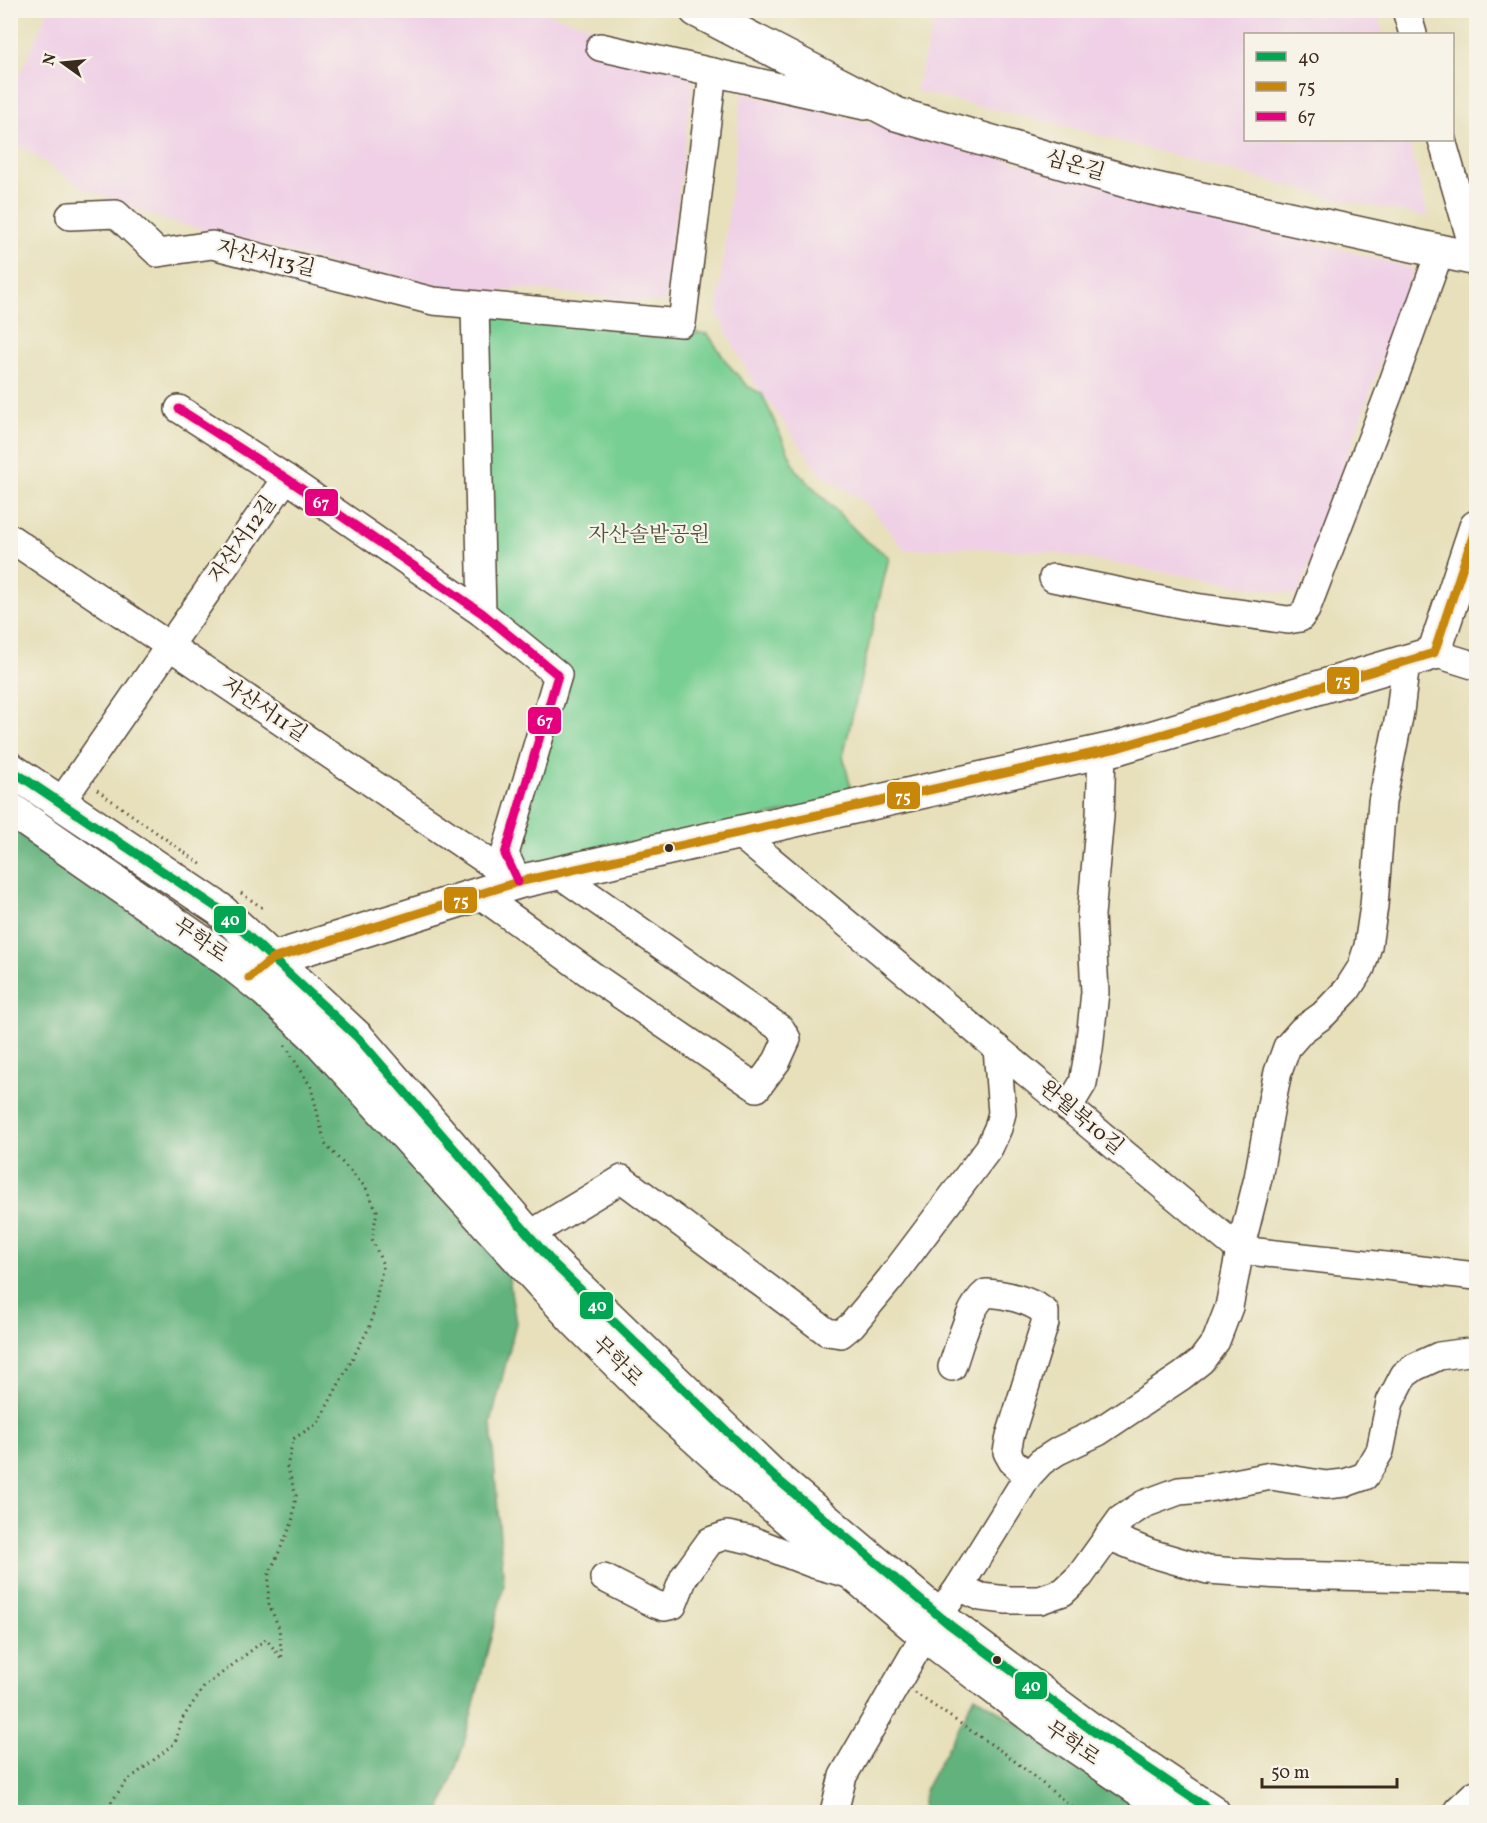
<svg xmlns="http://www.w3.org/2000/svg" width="1487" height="1823" font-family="Vollkorn,'Noto Serif KR',serif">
<rect width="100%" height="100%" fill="#f7f3e8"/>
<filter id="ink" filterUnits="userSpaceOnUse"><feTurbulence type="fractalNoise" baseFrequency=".0167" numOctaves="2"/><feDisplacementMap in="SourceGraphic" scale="12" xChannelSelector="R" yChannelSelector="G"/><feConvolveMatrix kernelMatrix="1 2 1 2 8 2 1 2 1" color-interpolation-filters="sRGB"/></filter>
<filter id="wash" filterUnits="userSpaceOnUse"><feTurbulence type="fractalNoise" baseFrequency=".008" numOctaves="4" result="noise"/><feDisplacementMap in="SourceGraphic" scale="24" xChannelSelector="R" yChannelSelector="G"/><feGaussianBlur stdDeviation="1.35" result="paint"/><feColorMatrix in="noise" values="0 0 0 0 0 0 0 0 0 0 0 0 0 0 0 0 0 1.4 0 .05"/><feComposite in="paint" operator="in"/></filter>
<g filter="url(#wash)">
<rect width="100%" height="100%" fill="#e7e0bb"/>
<!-- built -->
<g fill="#efd0e6">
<polygon points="48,11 538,11 696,57 665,303 519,288 463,299 162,219 85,189 11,140 11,94"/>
<polygon points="937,11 1378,11 1383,34 1246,34 1246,140 1409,140 1428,217 1341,200 1056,124 915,91"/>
<polygon points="742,93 875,124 1414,269 1298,595 1048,552 963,547 905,550 867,504 819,472 749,375 717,313"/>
</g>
<!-- green -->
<polygon fill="#78cf93" stroke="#5a7c58" stroke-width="1.5" points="483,311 708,334 727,363 747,386 762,394 797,471 864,539 889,557 843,756 853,797 519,872 511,854 564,674 490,613"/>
<!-- forest -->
<g fill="#62b27d" stroke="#4e6e4e" stroke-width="1.5">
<polygon points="10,816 198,937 502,1234 516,1323 491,1423 504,1586 463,1747 440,1812 11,1812"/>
<polygon points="975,1696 1158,1812 921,1812 926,1787"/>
</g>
</g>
<g filter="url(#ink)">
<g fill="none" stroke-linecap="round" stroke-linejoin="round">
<defs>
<g id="minor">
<polyline points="1406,10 1413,34"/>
<polyline points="600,47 865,106"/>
<polyline points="1442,140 1476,258"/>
<polyline points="70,216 116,214 158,253 212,245 433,301 682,323 713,72"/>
<polyline points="475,305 482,613"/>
<polyline points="179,409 286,478 482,613 558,675 505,854 518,882"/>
<polyline points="10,538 518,882"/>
<polyline points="1053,578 1195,607 1288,620 1300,618 1306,610 1389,393 1440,251"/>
<polyline points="1434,653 1476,666"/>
<polyline points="61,802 286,478"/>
<polyline points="738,833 1240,1250 1476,1276"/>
<polyline points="479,894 593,976 757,1088 777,1061 787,1039 781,1029 556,872"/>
<polyline points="1068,1108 1083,1083 1089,1049 1095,992 1091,915 1100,816 1102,751"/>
<polyline points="529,1235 622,1179 827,1332 841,1334 852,1325 891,1278 989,1148 998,1128 1002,1113 997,1048"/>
<path d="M952 1367C960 1345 968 1307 986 1293 1005 1294 1030 1300 1045 1312V1323L1010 1436 1007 1452 1012 1461 1028 1476"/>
<polyline points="1108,1536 1150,1553 1208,1570 1281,1575 1476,1579"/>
<polyline points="604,1578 655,1604 664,1607 673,1605 684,1577 710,1541 727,1535 751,1540 813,1564 852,1575"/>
<polyline points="959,1587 981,1597 1007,1600 1040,1600 1063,1592 1080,1576 1121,1519 1144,1504 1179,1491 1203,1489 1271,1476 1326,1485 1345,1483 1365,1476 1380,1451 1390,1402 1404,1375 1415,1367 1439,1356 1476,1351"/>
<polyline points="834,1812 843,1776 925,1635 959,1587 1028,1476 1041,1462 1058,1451 1098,1432 1182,1376 1201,1361 1216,1341 1229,1307 1240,1250 1258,1178 1272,1100 1278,1072 1287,1047 1302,1030 1323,1015 1347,990 1361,968 1368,946 1374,906 1382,802 1400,712 1406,662"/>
</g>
<g id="major">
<polyline points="696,10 896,114 1147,187 1476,259"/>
<polyline points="10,769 219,909 358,1038 554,1264 771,1474 950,1625 1090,1729 1213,1812"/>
<polyline points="10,809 230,962 265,990 317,1038 577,1322 662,1407 744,1481 925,1635 1037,1720 1170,1810"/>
<polyline points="258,970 272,959 518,882 1117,748 1434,653 1476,527"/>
<polyline points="1460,1812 1476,1797"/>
</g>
</defs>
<!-- minor casing -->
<use href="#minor" stroke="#554536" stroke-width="30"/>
<!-- major casing -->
<use href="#major" stroke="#554536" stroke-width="36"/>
<!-- path -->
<g stroke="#554536" stroke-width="3" stroke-dasharray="1.5 4.5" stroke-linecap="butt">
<polyline points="97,790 202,865"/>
<polyline points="241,893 264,909"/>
<polyline points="915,1693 1007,1755 1078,1812"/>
<polyline points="104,1812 125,1783 175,1743 182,1719 204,1687 266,1639 282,1659 279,1628 268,1602 269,1574 292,1523 296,1495 287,1467 293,1439 318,1423 371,1324 383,1265 372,1239 377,1211 366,1188 325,1144 311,1087 285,1045"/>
</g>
<!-- minor -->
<use href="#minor" stroke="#fff" stroke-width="27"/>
<!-- major -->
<use href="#major" stroke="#fff" stroke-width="33"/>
<defs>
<polyline id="bus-1" points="10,769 219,909 358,1038 554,1264 771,1474 950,1625 1090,1729 1213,1812"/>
<polyline id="bus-2" points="249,978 272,959 518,882 1117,748 1434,653 1476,527"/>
<polyline id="bus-3" points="179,409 286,478 482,613 558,675 505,854 518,882"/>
</defs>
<!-- bus-1 casing -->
<use href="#bus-1" stroke="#f7f3e8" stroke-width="14"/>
<!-- bus-2 casing -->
<use href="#bus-2" stroke="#f7f3e8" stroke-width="14"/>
<!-- bus-3 casing -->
<use href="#bus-3" stroke="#f7f3e8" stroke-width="14"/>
<!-- bus-1 -->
<use href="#bus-1" stroke="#00a651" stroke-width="9"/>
<!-- bus-2 -->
<use href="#bus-2" stroke="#c88708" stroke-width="9"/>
<!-- bus-3 -->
<use href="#bus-3" stroke="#e5007d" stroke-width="9"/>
</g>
</g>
<!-- markers -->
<g fill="#3b2a1e" stroke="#f7f3e8" stroke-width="2">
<circle cx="669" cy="848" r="5"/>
<circle cx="997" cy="1660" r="5"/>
</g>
<g text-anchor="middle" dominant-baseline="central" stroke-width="4.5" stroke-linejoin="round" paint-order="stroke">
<!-- street labels -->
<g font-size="21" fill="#3b2a1e" stroke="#f7f3e8">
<text transform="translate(1075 166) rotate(16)">심온길</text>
<text transform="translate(266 259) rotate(13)">자산서13길</text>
<text transform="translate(243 540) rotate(-55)">자산서12길</text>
<text transform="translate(264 710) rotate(34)">자산서11길</text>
<text transform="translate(200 941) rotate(35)">무학로</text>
<text transform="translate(1081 1118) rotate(40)">완월북10길</text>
<text transform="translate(617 1362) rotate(45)">무학로</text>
<text transform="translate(1072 1744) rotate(35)">무학로</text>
</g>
<!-- park labels -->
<g font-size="21" fill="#4a533b" stroke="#f7f3e8">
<text x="649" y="535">자산솔밭공원</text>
</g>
</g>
<g stroke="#f7f3e8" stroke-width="2">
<rect x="304" y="488" width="35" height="29" rx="6" fill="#e5007d"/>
<rect x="1326" y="666" width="34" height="29" rx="6" fill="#c88708"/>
<rect x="527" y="706" width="35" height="29" rx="6" fill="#e5007d"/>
<rect x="886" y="781" width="35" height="29" rx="6" fill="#c88708"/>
<rect x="443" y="886" width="35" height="28" rx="6" fill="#c88708"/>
<rect x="213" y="905" width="34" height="29" rx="6" fill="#00a651"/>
<rect x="579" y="1291" width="35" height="29" rx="6" fill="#00a651"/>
<rect x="1014" y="1671" width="34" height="29" rx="6" fill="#00a651"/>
</g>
<g font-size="16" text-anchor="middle" font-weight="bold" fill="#fff">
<text x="321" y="508">67</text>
<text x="1343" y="686">75</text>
<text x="545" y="726">67</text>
<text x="903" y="802">75</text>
<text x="461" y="906">75</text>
<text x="230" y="925">40</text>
<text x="597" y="1311">40</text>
<text x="1031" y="1691">40</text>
</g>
<!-- margin -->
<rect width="1487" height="1823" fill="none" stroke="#f7f3e8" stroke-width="36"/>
<!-- legend -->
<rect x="1244" y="33" width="210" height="108" fill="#f7f3e8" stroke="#aca397" stroke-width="1.5"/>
<rect x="1256" y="52" width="30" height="9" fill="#00a651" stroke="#aca397" stroke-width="1.5"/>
<text x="1298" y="63" font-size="18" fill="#3b2a1e">40</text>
<rect x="1256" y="82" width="30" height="9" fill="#c88708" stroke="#aca397" stroke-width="1.5"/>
<text x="1298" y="93" font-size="18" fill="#3b2a1e">75</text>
<rect x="1256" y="112" width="30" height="9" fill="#e5007d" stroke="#aca397" stroke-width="1.5"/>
<text x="1298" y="123" font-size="18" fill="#3b2a1e">67</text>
<!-- north arrow -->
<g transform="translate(63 63) rotate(285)" stroke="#f7f3e8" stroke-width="4.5" paint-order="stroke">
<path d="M0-4.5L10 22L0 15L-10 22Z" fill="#3b2a1e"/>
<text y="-9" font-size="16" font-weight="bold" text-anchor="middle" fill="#3b2a1e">N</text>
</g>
<!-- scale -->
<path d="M1262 1778v9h135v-9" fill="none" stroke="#3b2a1e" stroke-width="3"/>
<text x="1271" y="1778" font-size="18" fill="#3b2a1e" stroke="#f7f3e8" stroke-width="4.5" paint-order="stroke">50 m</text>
</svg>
